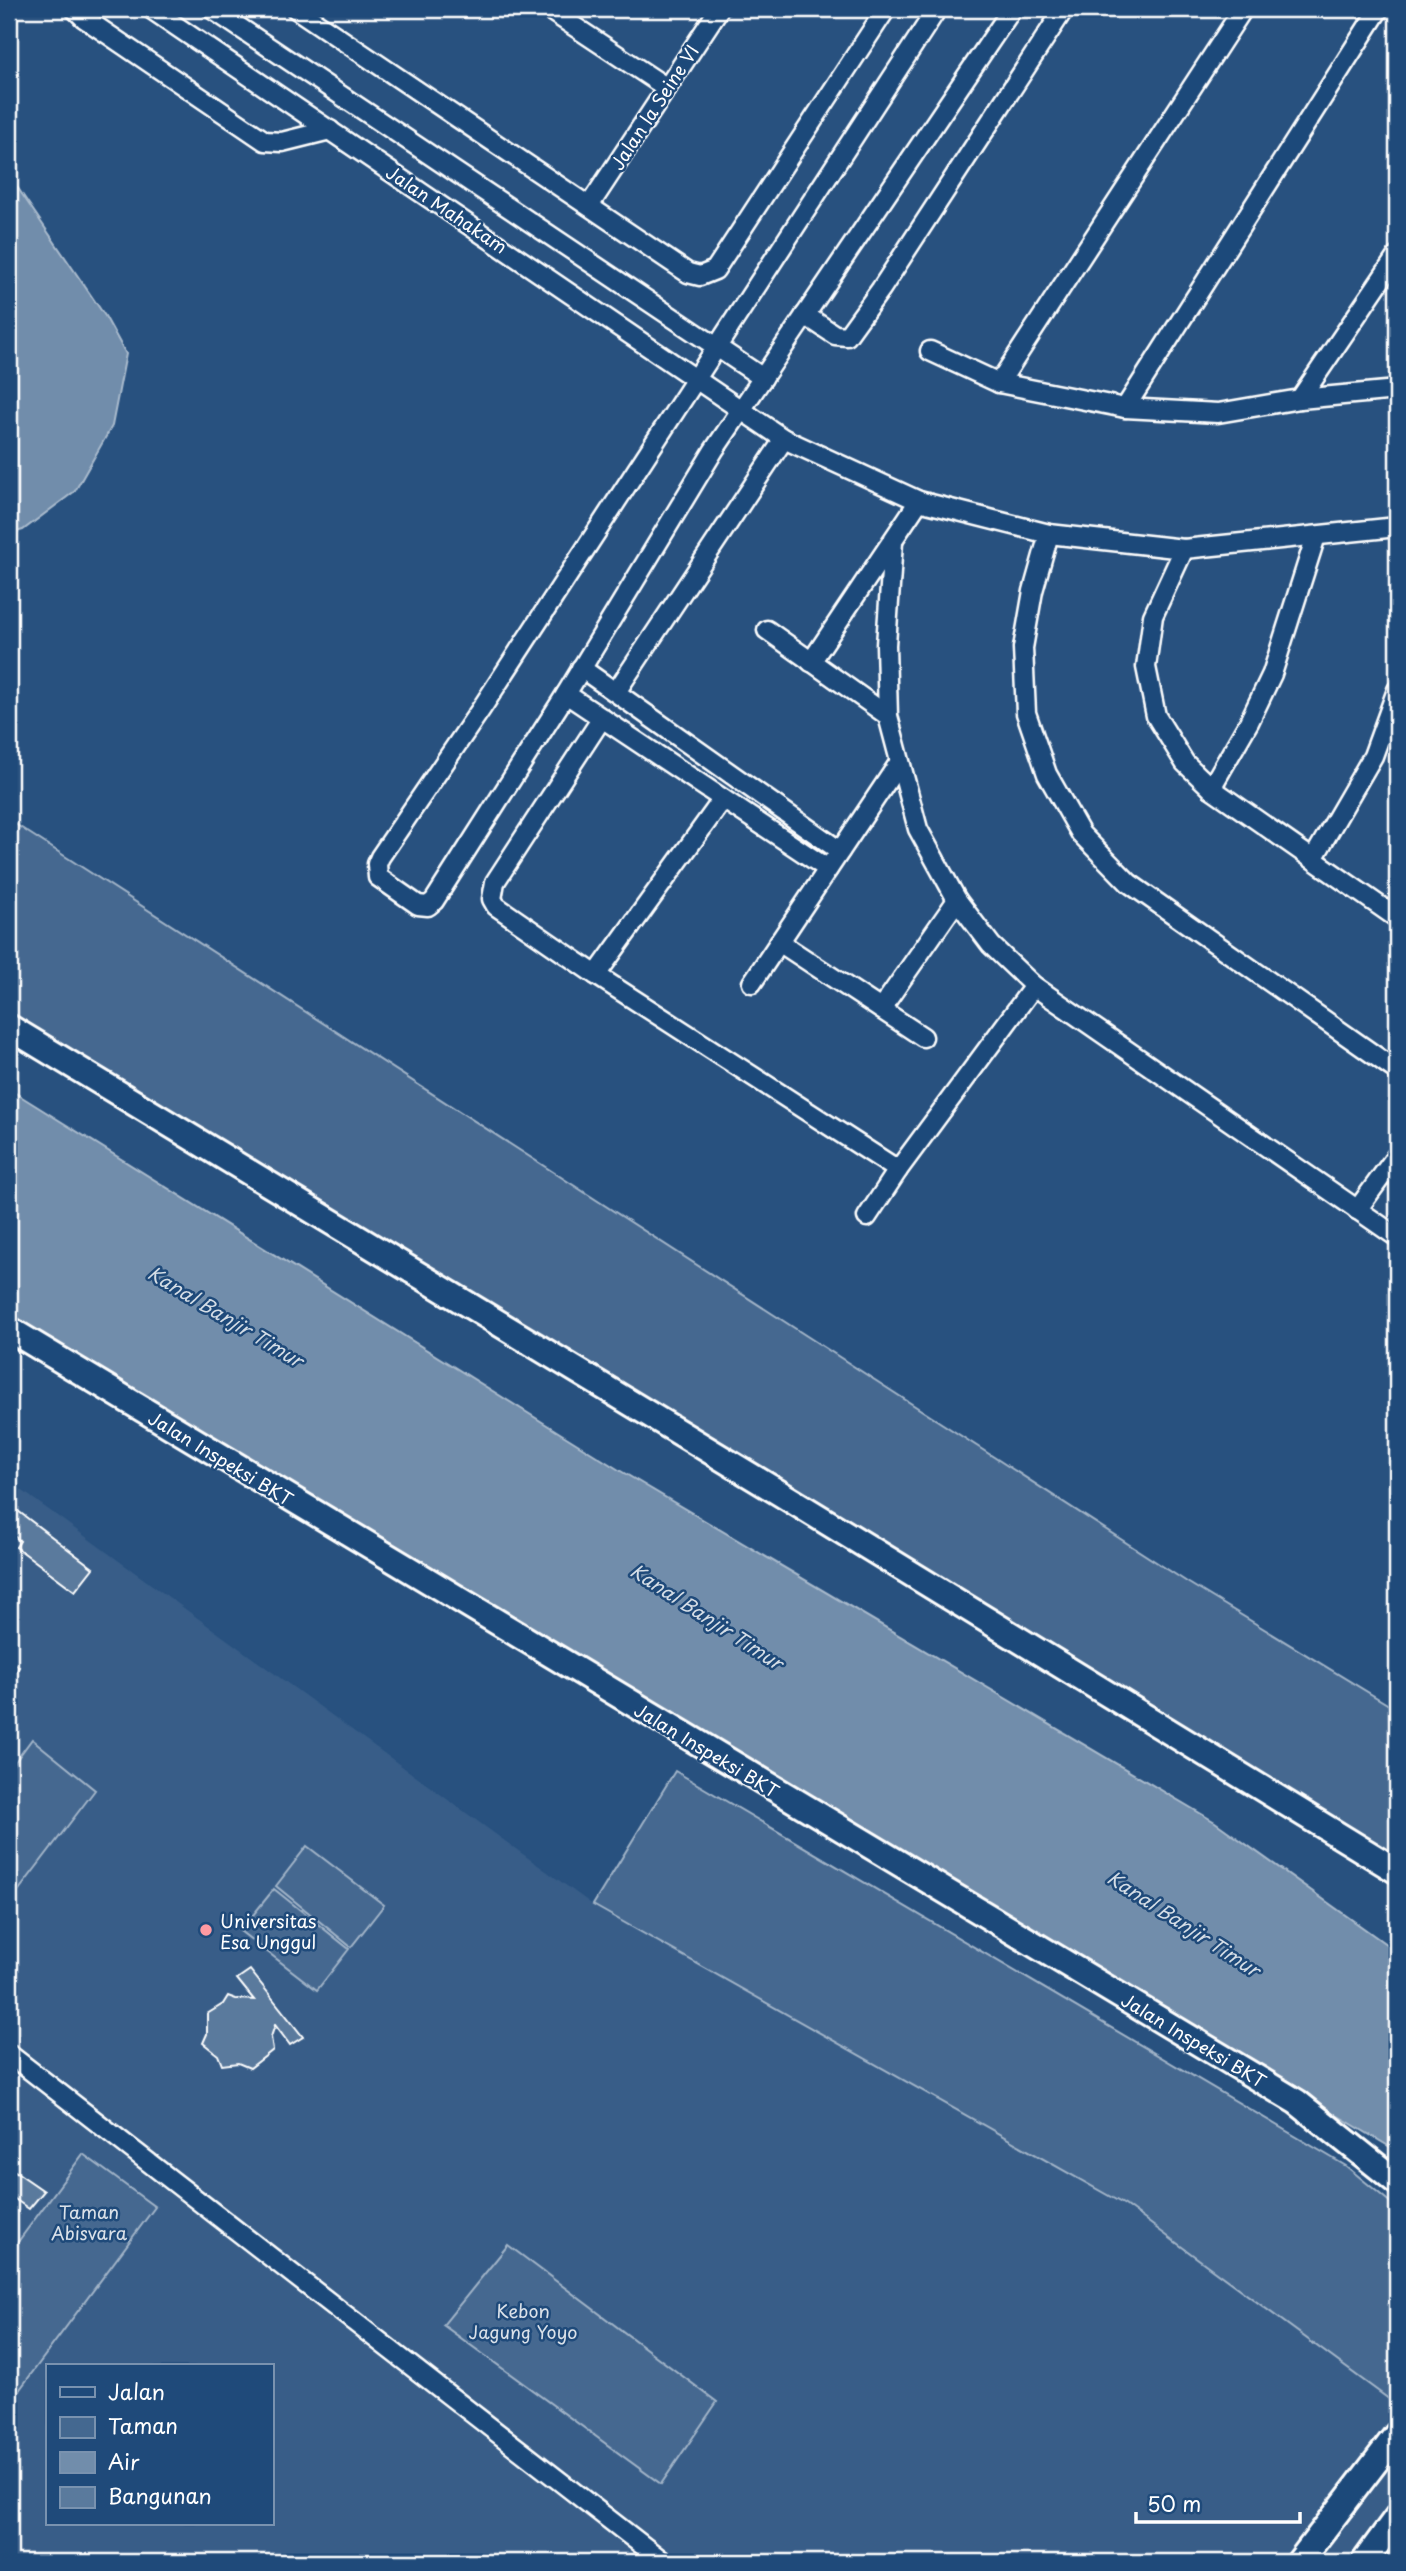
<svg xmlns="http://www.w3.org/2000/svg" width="1406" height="2571" font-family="'Playpen Sans',sans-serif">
<rect width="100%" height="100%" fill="#28517f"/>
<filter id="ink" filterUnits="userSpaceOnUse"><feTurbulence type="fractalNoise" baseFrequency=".0143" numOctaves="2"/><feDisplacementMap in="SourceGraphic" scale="14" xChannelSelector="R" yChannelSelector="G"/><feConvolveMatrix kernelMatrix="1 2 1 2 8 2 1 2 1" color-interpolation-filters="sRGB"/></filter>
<g filter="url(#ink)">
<!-- built -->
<path fill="#375d88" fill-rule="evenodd" d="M9 1481 593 1905 1125 2205 1397 2405V2562H9ZM47 2366H271V2524H47Z"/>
<!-- green -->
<g fill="#446890" stroke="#a2b4c8" stroke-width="2">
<polygon points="9,820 1187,1582 1397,1710 1397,1874 9,1027"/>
<polygon points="32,1739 95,1790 9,1903 9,1770"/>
<polygon points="675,1771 1346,2166 1397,2208 1397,2405 1125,2205 593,1905"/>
<polygon points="307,1846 384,1905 351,1947 276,1886"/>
<polygon points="274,1889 349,1949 317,1990 240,1931"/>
<polygon points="83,2154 155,2207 9,2404 9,2254"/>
<polygon points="508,2245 717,2402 661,2484 443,2325"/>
</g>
<!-- water -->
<g fill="#718dab" stroke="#aabbcd" stroke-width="2">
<polygon points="9,175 105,316 126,354 112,426 75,491 23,530 9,534"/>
<polygon points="9,1089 619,1470 1215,1822 1397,1952 1397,2151 106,1382 9,1321"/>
</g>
<!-- building -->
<g fill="#5a7a9d" stroke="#fff" stroke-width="2">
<polygon points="14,1508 93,1568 75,1591 16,1547 20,1541 9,1532 9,1515"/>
<polygon points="9,1659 19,1667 9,1681"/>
<polygon points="250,1970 303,2037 290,2045 275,2025 271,2037 273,2050 263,2058 250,2068 238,2063 222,2065 218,2055 203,2043 207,2034 207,2014 223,2004 228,1996 236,1999 254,2000 237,1979"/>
<polygon points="15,2171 44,2191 29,2209 9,2195 9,2180"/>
</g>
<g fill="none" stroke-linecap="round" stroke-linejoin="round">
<defs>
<g id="street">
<polyline points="75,9 84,18 265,141 282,142 330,130"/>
<polyline points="151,9 784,439"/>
<polyline points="212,9 763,378"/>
<polyline points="296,9 688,273 700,276 715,270 886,9"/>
<polyline points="548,9 667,88"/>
<polyline points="937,9 481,709 380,857 377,864 378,877 418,905 428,906 434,901 566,694 714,450 1012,9"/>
<polyline points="589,206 719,9"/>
<polyline points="805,315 835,335 847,336 881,289 1064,9"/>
<polyline points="930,351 999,383 1125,408 1218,413 1300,399 1397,390"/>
<polyline points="999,383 1243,9"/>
<polyline points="1300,399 1397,256"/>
<polyline points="1125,408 1379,9"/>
<polyline points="1049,534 1033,591 1023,648 1026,713 1047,774 1081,834 1129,883 1397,1071"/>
<polyline points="893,542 886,645 888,716 918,829 957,900 991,945 1034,986 1397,1237"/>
<polyline points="1184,549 1153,616 1146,667 1156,716 1185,763 1211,788 1397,918"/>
<polyline points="767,630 888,716"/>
<polyline points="811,662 919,501"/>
<polyline points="581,668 840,851"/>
<polyline points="616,692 784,439 919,501 1049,534 1184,549 1397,527"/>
<polyline points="566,694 828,869"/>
<polyline points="602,718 495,882 492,899 496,906 596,975 898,1170"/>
<polyline points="1211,788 1249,722 1272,674 1316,536"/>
<polyline points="1313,859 1373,756 1397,690"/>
<polyline points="779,942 923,1037"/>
<polyline points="596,975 723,799"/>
<polyline points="752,983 899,763"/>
<polyline points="881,1009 957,900"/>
<polyline points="1357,1210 1397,1155"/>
<polyline points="867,1217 898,1170 1034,986"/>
<polyline points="9,2054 664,2562"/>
</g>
<g id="secondary">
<path d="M9 1027C473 1306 936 1587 1397 1871"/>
<polyline points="9,1329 1297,2102 1397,2182"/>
<polyline points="1299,2562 1397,2434"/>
<polyline points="1364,2562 1397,2517"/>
</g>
</defs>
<!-- street casing -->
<use href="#street" stroke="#fff" stroke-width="23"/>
<!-- secondary casing -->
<use href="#secondary" stroke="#fff" stroke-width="30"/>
<!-- street -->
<use href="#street" stroke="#1f4a7a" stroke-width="18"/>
<!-- secondary -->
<use href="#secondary" stroke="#1f4a7a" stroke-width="24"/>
</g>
</g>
<!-- markers -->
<circle fill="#ff9aa2" stroke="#1f4a7a" stroke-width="2.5" cx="206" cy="1930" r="7"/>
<g text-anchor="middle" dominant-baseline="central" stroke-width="5" stroke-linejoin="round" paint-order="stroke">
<!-- street labels -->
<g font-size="18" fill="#fff" stroke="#1f4a7a">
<text transform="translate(654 107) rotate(-57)">Jalan la Seine VI</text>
<text transform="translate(447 209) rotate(34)">Jalan Mahakam</text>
<text transform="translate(221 1458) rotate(31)">Jalan Inspeksi BKT</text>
<text transform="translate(707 1750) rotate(31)">Jalan Inspeksi BKT</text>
<text transform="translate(1194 2040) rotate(31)">Jalan Inspeksi BKT</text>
</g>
<!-- poi labels -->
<g font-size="18" fill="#fff" stroke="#1f4a7a" text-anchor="start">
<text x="220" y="1920">Universitas<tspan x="220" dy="21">Esa Unggul</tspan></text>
</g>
<!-- park labels -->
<g font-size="18" fill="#dae1e9" stroke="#1f4a7a">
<text x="89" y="2211">Taman<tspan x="89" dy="21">Abisvara</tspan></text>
<text x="523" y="2310">Kebon<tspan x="523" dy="21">Jagung Yoyo</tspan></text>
</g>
<!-- water labels -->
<g font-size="19" font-style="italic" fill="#d4dde6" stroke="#1f4a7a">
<text transform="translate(226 1316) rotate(31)">Kanal Banjir Timur</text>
<text transform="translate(707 1616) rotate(33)">Kanal Banjir Timur</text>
<text transform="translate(1184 1923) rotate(33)">Kanal Banjir Timur</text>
</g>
</g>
<!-- margin -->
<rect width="1406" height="2571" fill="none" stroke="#1f4a7a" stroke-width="35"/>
<rect x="18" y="18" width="1371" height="2536" fill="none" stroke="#fff" stroke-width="2.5" filter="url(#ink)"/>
<!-- legend -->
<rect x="46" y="2364" width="228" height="161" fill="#1f4a7a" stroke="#7992af" stroke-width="2"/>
<rect x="60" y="2387" width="35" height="10" fill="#1f4a7a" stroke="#7992af" stroke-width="2"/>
<text x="108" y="2400" font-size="21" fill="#ffffff">Jalan</text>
<rect x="60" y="2417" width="35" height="21" fill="#446890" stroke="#7992af" stroke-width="2"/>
<text x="108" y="2434" font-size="21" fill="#ffffff">Taman</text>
<rect x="60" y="2452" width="35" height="21" fill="#718dab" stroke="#7992af" stroke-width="2"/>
<text x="108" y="2470" font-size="21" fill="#ffffff">Air</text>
<rect x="60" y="2487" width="35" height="21" fill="#5a7a9d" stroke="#7992af" stroke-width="2"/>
<text x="108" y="2504" font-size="21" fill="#ffffff">Bangunan</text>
<!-- scale -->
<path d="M1136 2512v10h164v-10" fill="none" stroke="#ffffff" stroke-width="3.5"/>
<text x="1147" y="2512" font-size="21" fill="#ffffff" stroke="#1f4a7a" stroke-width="5" paint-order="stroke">50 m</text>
</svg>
